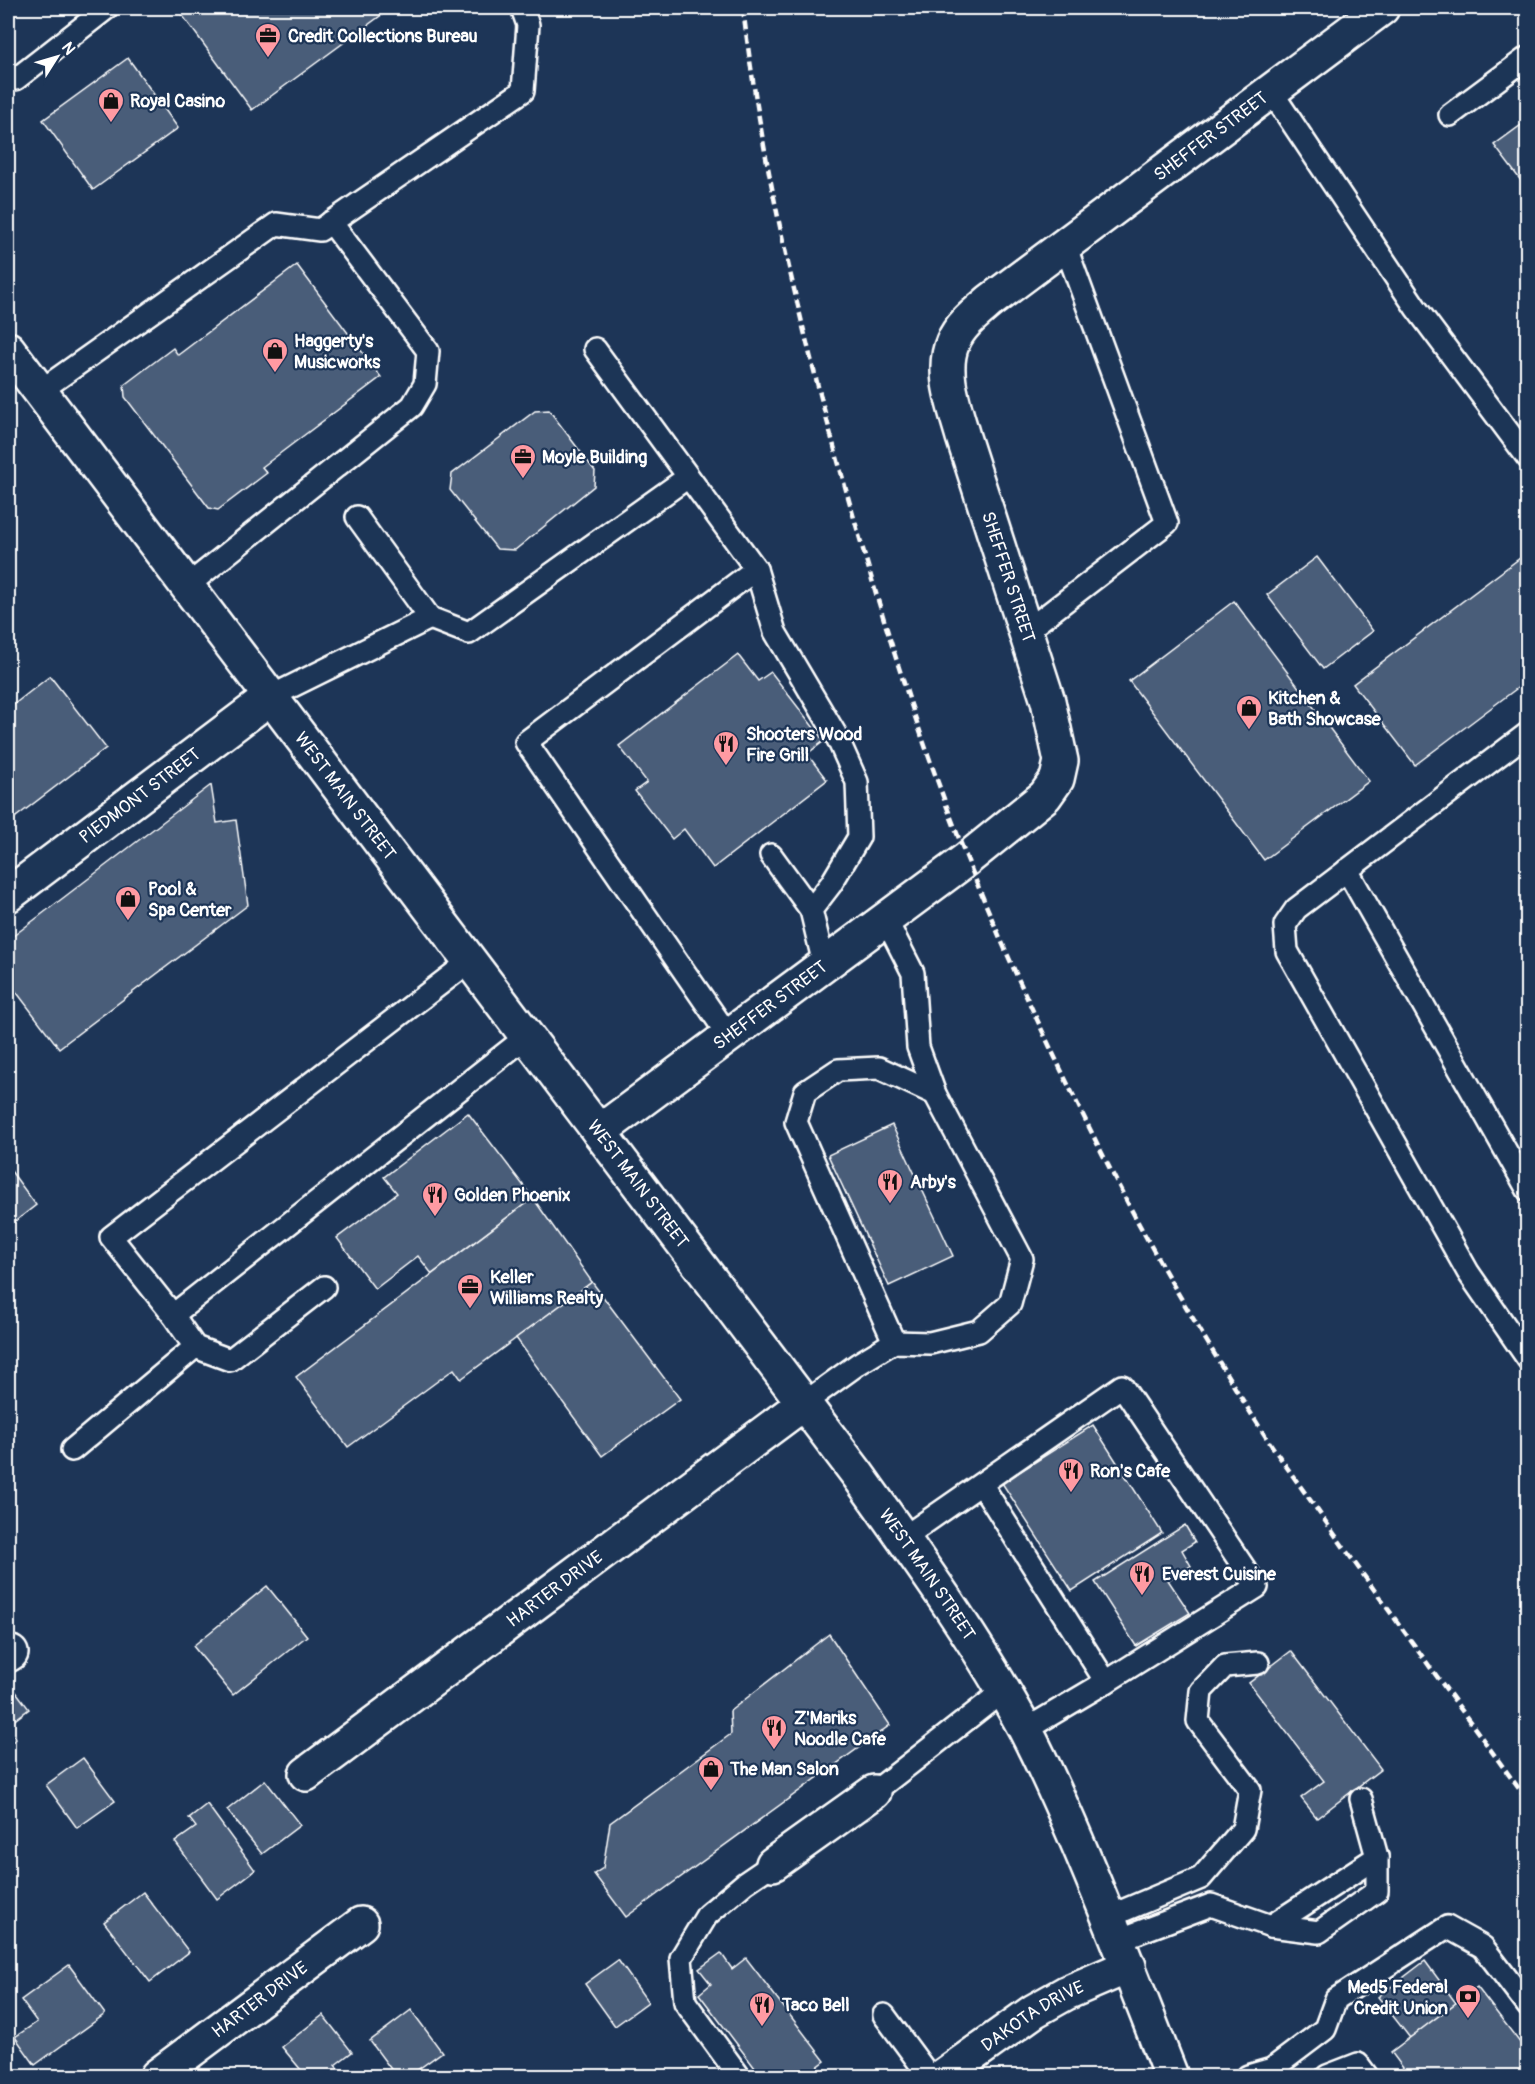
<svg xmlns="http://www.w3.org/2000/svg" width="1535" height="2084" font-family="Pangolin,sans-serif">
<rect width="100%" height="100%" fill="#1d3557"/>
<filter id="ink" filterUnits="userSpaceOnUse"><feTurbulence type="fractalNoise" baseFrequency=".0167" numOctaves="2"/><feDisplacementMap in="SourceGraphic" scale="12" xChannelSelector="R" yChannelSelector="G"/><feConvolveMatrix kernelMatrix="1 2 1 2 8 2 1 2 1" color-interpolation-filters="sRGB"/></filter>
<g filter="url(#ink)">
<!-- building -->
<g fill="#4a5d79" stroke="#fff" stroke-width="1.5">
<polygon points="177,8 391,8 252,110"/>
<polygon points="128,58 178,128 93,190 43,120"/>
<polygon points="1528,120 1528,190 1494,145"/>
<polygon points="297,265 381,377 262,467 267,473 218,510 209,508 125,397 124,385 173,348 178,355"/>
<polygon points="549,410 595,471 594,486 515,550 497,549 450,490 452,474 535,411"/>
<polygon points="1528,552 1528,680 1415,765 1353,684"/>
<polygon points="1317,557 1373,631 1323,669 1267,595"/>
<polygon points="1234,601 1369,781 1264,860 1129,681"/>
<polygon points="738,655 758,681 771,672 824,741 807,754 827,780 713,868 684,829 672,839 635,791 647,782 619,746"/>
<polygon points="50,676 106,748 8,823 8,709"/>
<polygon points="211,785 217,823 236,820 248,905 59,1048 8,981 8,940"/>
<polygon points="468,1113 533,1198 432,1274 418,1256 375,1289 337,1238 397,1193 384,1177"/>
<polygon points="892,1125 953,1256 889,1286 828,1155"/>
<polygon points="8,1167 36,1205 8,1227"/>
<polygon points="533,1198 592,1282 461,1379 454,1369 348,1447 296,1377"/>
<polygon points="592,1282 680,1399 602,1456 516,1338"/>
<polygon points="1093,1425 1162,1533 1072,1591 1002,1483"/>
<polygon points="1185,1525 1195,1542 1182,1550 1191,1566 1168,1580 1190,1613 1136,1646 1095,1582"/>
<polygon points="267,1586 307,1636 233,1695 193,1646"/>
<polygon points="829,1634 890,1725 626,1917 594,1874 603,1868 610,1823 731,1734 730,1711"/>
<polygon points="1291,1651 1381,1769 1317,1818 1301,1798 1324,1781 1249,1683"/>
<polygon points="8,1681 29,1709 8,1725"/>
<polygon points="8,1728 16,1739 8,1745"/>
<polygon points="83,1758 115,1801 77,1828 46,1785"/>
<polygon points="265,1780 300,1825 262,1854 227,1810"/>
<polygon points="207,1804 255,1870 217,1899 175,1842 196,1827 189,1818"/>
<polygon points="143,1892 189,1952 150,1982 104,1922"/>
<polygon points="721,1953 732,1969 746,1958 825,2061 805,2076 761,2076 699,1994 711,1984 699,1969"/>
<polygon points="618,1960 648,2002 615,2026 585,1984"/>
<polygon points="1425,1961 1456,2003 1410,2038 1378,1997"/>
<polygon points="69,1965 105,2014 35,2065 15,2037 37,2022 21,2000"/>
<polygon points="1477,1987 1528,2053 1528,2076 1409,2076 1391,2052"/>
<polygon points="411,2010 442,2052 409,2076 396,2076 370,2041"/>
<polygon points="323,2015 352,2052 335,2065 344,2076 306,2076 282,2047"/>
</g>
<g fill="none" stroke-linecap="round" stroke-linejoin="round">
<defs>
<g id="service">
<polyline points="16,79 107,8"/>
<polyline points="1271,91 1416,308 1528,458"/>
<polyline points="1450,115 1528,57"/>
<polyline points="595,349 756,569 526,742 728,1035"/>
<polyline points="40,391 276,224 320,230 523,91 528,25 522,8"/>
<polyline points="756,569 775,632 836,735 857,782 859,837 831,884 811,910 824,964"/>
<polyline points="187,586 412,406 425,384 428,351 331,222"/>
<polyline points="430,618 469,633 688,477"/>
<polyline points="1025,632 1167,523 1065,245"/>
<polyline points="272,696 430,618 357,517"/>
<polyline points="1528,733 1296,909 1285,925 1287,951 1468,1272 1528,1359"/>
<polyline points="771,855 811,910"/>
<polyline points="1347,870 1528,1190"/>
<polyline points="470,961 111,1237 173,1315 526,1037"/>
<polyline points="173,1315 195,1347 230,1360 324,1287"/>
<polyline points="894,1342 796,1122 805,1092 838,1070 879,1068 935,1094"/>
<polyline points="804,1403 858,1364 894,1342 930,1343 979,1331 1010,1304 1022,1259 935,1094 918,1047 913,973 885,918"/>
<polyline points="72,1450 195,1347"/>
<polyline points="982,1485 1106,1682"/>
<polyline points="903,1538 1122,1386 1257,1587 1106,1682 1025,1730"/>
<polyline points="874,1792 1003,1691"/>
<polyline points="1108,1917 1201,1878 1243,1829 1250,1790 1198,1721 1201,1691 1225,1666 1258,1663"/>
<polyline points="1271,1926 1319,1932 1377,1891 1377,1857"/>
<polyline points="1118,1940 1211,1905 1271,1926 1377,1857 1361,1799"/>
<polyline points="884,2015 929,2076"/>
<polyline points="739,2076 685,2002 681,1958 707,1915 745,1883 773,1864"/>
<polyline points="1248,2076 1272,2069 1325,2029 1336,1999 1447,1927 1483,1947 1528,2006"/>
<polyline points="1327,2076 1358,2064 1367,2076"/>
</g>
<g id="minor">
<path id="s1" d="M8 895 272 696"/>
<polyline points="8,1655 11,1653"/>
<path id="s2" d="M306 1774 804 1403"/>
<polyline points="773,1864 874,1792"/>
<path id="s3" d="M157 2076 361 1924"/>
</g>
<g id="tertiary">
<path id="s4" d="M599 1132 967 859 1045 796 1057 779 1061 761 1048 701 963 437C955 408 940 371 953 342 960 325 976 313 990 301L1382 8"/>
<path id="s5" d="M943 2076 1034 2011 1066 1993 1129 1966"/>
</g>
<g id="primary">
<path id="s6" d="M8 349 858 1475C917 1558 977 1640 1025 1729 1051 1779 1073 1831 1094 1882 1121 1947 1146 2012 1171 2076"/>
</g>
</defs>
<!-- service casing -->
<use href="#service" stroke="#fff" stroke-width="26"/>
<!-- minor casing -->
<use href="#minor" stroke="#fff" stroke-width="38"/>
<!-- tertiary casing -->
<use href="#tertiary" stroke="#fff" stroke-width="38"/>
<!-- primary casing -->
<use href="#primary" stroke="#fff" stroke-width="38"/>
<!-- service -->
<use href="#service" stroke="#1d3557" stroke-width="21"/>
<!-- minor -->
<use href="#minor" stroke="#1d3557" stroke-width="33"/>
<!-- tertiary -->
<use href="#tertiary" stroke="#1d3557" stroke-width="33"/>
<!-- primary -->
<use href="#primary" stroke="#1d3557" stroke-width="33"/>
<!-- rail -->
<path stroke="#fff" stroke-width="4.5" stroke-dasharray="9 4.5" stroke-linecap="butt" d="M743 8C763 175 804 341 850 504 877 599 906 695 940 788 981 901 1031 1010 1084 1117 1116 1182 1150 1247 1188 1310 1213 1352 1239 1395 1266 1437 1288 1470 1312 1502 1335 1535 1398 1624 1463 1712 1528 1801"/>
</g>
</g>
<!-- icons -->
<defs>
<symbol id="office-pin" viewBox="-11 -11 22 30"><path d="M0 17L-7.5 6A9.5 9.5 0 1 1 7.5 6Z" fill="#ff9aa2" stroke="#1d3557"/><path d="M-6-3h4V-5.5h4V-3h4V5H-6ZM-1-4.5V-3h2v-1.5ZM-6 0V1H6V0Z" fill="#111"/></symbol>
<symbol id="shop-pin" viewBox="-11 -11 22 30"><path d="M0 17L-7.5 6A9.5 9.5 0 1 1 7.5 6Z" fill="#ff9aa2" stroke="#1d3557"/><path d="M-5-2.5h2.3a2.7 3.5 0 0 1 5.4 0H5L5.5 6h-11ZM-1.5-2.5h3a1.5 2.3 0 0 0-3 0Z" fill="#111"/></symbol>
<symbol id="restaurant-pin" viewBox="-11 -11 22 30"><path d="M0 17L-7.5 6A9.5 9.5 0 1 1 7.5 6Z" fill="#ff9aa2" stroke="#1d3557"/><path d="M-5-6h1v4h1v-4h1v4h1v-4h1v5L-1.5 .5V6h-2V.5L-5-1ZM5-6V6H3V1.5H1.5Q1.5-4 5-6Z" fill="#111"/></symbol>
<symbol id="bank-pin" viewBox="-11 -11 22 30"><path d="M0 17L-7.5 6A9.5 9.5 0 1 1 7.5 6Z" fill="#ff9aa2" stroke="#1d3557"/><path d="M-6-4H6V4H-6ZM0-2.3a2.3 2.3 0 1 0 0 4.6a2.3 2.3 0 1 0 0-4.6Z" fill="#111"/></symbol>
</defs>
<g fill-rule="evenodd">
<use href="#office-pin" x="253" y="21" width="30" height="40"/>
<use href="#shop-pin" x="96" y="86" width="30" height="40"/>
<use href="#shop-pin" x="260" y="336" width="30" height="40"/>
<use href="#office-pin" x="508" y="442" width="30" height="40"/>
<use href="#shop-pin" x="1234" y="693" width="30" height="40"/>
<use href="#restaurant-pin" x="711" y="729" width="30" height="40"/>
<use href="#shop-pin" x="113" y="884" width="30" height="40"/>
<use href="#restaurant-pin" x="875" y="1167" width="30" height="40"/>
<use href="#restaurant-pin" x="420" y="1180" width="30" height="40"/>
<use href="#office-pin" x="455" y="1272" width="30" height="40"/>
<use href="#restaurant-pin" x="1056" y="1456" width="30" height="40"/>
<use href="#restaurant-pin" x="1127" y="1559" width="30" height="40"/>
<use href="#restaurant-pin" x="759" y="1713" width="30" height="40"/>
<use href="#shop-pin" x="696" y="1754" width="30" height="40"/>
<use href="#bank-pin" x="1453" y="1982" width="30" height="40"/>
<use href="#restaurant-pin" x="747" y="1990" width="30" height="40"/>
</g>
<g text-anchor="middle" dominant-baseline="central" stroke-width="4.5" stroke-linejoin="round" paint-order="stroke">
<!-- poi labels -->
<g font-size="18" font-weight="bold" fill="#fff" stroke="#1d3557" text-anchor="start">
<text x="288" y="36">Credit Collections Bureau</text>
<text x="130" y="101">Royal Casino</text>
<text x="294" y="341">Haggerty's<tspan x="294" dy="21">Musicworks</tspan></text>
<text x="542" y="457">Moyle Building</text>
<text x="1268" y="698">Kitchen &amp;<tspan x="1268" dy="21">Bath Showcase</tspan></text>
<text x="746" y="734">Shooters Wood<tspan x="746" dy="21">Fire Grill</tspan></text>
<text x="148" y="889">Pool &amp;<tspan x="148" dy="21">Spa Center</tspan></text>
<text x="910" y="1182">Arby's</text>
<text x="454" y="1195">Golden Phoenix</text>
<text x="490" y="1277">Keller<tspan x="490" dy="21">Williams Realty</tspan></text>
<text x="1090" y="1471">Ron's Cafe</text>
<text x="1162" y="1574">Everest Cuisine</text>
<text x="794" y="1718">Z'Mariks<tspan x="794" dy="21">Noodle Cafe</tspan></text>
<text x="730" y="1769">The Man Salon</text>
<text x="1448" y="1987" text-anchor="end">Med5 Federal<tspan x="1448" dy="21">Credit Union</tspan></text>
<text x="782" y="2005">Taco Bell</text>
</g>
<!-- street labels -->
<g font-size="18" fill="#fff" stroke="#1d3557">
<text stroke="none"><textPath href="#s4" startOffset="1365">SHEFFER STREET</textPath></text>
<text transform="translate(1008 577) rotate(72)">SHEFFER STREET</text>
<text stroke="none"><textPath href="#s6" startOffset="560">WEST MAIN STREET</textPath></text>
<text stroke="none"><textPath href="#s1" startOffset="165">PIEDMONT STREET</textPath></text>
<text stroke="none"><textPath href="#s4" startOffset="213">SHEFFER STREET</textPath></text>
<text stroke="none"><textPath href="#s6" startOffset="1046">WEST MAIN STREET</textPath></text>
<text stroke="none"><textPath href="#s6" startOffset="1532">WEST MAIN STREET</textPath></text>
<text stroke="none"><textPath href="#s2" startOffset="310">HARTER DRIVE</textPath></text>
<text stroke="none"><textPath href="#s3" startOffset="128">HARTER DRIVE</textPath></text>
<text stroke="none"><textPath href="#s5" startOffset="108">DAKOTA DRIVE</textPath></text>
</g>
</g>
<!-- margin -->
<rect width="1535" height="2084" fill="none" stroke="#1d3557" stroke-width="30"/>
<rect x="15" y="15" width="1505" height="2054" fill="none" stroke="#fff" stroke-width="2" filter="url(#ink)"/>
<!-- north arrow -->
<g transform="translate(57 57) rotate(53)" stroke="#1d3557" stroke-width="4.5" paint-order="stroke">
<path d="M0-4.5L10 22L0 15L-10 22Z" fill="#ffffff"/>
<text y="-9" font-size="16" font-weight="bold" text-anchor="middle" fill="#ffffff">N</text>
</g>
</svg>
